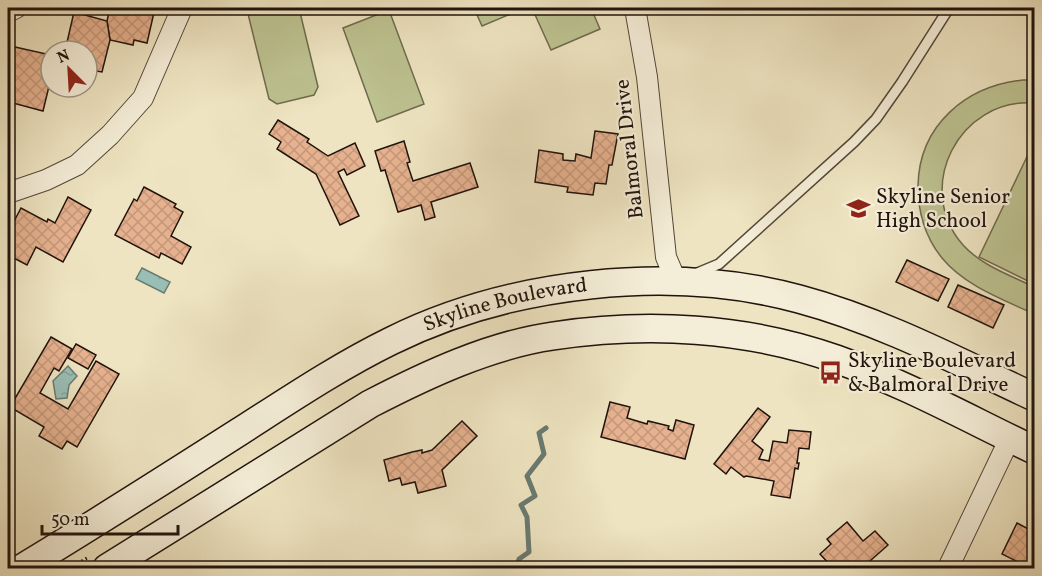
<svg xmlns="http://www.w3.org/2000/svg" width="1042" height="576" font-family="Vollkorn,serif">
<defs>
<pattern id="water-ripples" width="26" height="14" patternUnits="userSpaceOnUse" patternTransform="scale(1.5)"><rect width="26" height="14" fill="#99beb5"/><path d="M2 4q2-2 4 0t4 0M15 11q2-2 4 0t4 0" fill="none" stroke="#84a29a"/></pattern>
<pattern id="building-cross-hatch" width="8" height="8" patternUnits="userSpaceOnUse" patternTransform="scale(1.5)"><rect width="8" height="8" fill="#e5b18e"/><path d="M0 0l8 8M0 8l8-8" fill="none" stroke="#c49779"/></pattern>
</defs>
<rect width="100%" height="100%" fill="#eee4c1"/>
<filter id="stains"><feTurbulence type="fractalNoise" baseFrequency=".00333" numOctaves="4"/><feColorMatrix values="0 0 0 0 .2 0 0 0 0 .09 0 0 0 0 .02 0 0 0 .5 -.17"/></filter>
<radialGradient id="worn" r=".72"><stop offset=".6" stop-color="#630" stop-opacity="0"/><stop offset="1" stop-color="#630" stop-opacity=".3"/></radialGradient>
<!-- pitch -->
<g fill="#bdc290" stroke="#6e6a4e" stroke-width="1.5">
<polygon points="252,8 299,8 318,87 314,95 277,104 269,99 248,14"/>
<polygon points="474,8 525,8 482,26"/>
<polygon points="532,8 591,8 600,29 551,50"/>
<polygon points="389,10 424,104 377,122 343,28"/>
<path d="M1023 80H1034V103C959 98 913 188 963 245 982 266 1010 275 1034 287V314C1002 299 965 286 942 258 925 237 918 212 918 186 919 125 966 86 1023 80Z"/>
<polygon points="1034,142 1034,284 979,257"/>
</g>
<!-- water -->
<g fill="url(#water-ripples)" stroke="#697a71" stroke-width="1.5">
<polygon points="142,268 170,282 164,293 136,279"/>
<polygon points="68,366 77,376 69,385 67,398 56,399 53,381"/>
</g>
<g fill="none" stroke-linecap="round" stroke-linejoin="round">
<!-- stream -->
<polyline stroke="#697a71" stroke-width="5" points="516,568 519,559 529,552 527,517 521,505 535,496 527,476 544,454 539,433 546,428"/>
</g>
<!-- building -->
<g fill="url(#building-cross-hatch)" stroke="#20130c" stroke-width="1.5">
<polygon points="110,8 155,8 147,43 134,40 133,45 110,40 107,21"/>
<polygon points="74,12 107,21 110,40 102,72 90,70 89,76 87,75 87,51 65,51"/>
<polygon points="15,47 51,55 51,78 43,111 9,102 12,74 9,73"/>
<polygon points="278,120 309,139 307,142 328,156 355,143 365,166 347,175 344,169 338,172 359,216 340,225 316,174 277,149 281,142 269,134"/>
<polygon points="595,131 618,134 612,165 609,165 606,184 595,183 593,195 567,192 568,187 535,182 539,150 563,154 563,160 575,161 576,154 591,158"/>
<polygon points="404,141 410,162 407,163 413,181 470,163 478,187 431,202 435,217 425,220 421,205 398,212 385,170 381,171 375,151"/>
<polygon points="144,187 176,204 174,207 183,212 171,236 191,247 182,264 161,253 159,258 115,235 134,199 137,201"/>
<polygon points="68,197 91,210 63,262 36,247 27,265 8,255 8,233 21,208 47,222 48,219 55,223"/>
<polygon points="907,260 949,279 938,301 896,282"/>
<polygon points="958,285 1004,305 993,328 948,307"/>
<polygon points="51,337 72,349 59,371 54,368 40,393 68,409 96,361 119,374 77,447 67,441 62,449 39,436 44,427 10,407"/>
<polygon points="76,344 96,355 88,369 68,358"/>
<polygon points="610,402 630,407 627,418 647,424 648,421 669,426 668,429 673,431 676,420 694,425 685,459 601,437"/>
<polygon points="758,408 770,417 752,441 763,450 759,459 769,461 773,441 787,443 789,430 811,432 809,449 799,448 797,463 799,463 798,469 795,468 790,498 771,495 774,481 746,476 744,477 731,467 726,474 714,464"/>
<polygon points="462,421 477,436 442,470 446,486 418,493 415,482 402,485 400,478 389,481 384,460 412,452 422,450 422,453 432,450"/>
<polygon points="847,522 863,541 875,531 888,545 862,568 833,568 820,554 831,544 827,539"/>
<polygon points="1017,523 1034,532 1034,554 1028,567 1002,554"/>
</g>
<g fill="none" stroke-linecap="round" stroke-linejoin="round">
<defs>
<g id="service">
<polyline points="1030,8 1034,10"/>
<polyline points="695,274 719,264 854,142 876,119 902,82 949,8"/>
</g>
<g id="minor">
<polyline points="635,8 647,77 666,257 677,283"/>
<polyline points="8,12 16,8"/>
<polyline points="8,193 46,180 77,165 110,135 143,98 182,8"/>
<polyline points="948,568 1010,438"/>
</g>
<g id="secondary">
<path id="s1" d="M22 568C95 524 167 478 239 432 289 400 338 367 391 341 510 282 670 264 799 299 881 321 957 361 1034 397"/>
<path d="M107 568 370 404C426 375 490 345 553 336 647 322 746 327 836 359 904 383 969 419 1034 450"/>
</g>
</defs>
<!-- service casing -->
<use href="#service" stroke="#544739" stroke-width="12"/>
<!-- minor casing -->
<use href="#minor" stroke="#544739" stroke-width="22"/>
<!-- secondary casing -->
<use href="#secondary" stroke="#20130c" stroke-width="30"/>
<!-- path -->
<polyline stroke="#20130c" stroke-width="3" stroke-dasharray="1.5 3" stroke-linecap="butt" points="70,568 87,558"/>
<!-- service -->
<use href="#service" stroke="#f4edd7" stroke-width="9"/>
<!-- minor -->
<use href="#minor" stroke="#f4edd7" stroke-width="20"/>
<!-- secondary -->
<use href="#secondary" stroke="#f4edd7" stroke-width="27"/>
</g>
<!-- icons -->
<defs>
<symbol id="school-bare" viewBox="-9 -9 18 18"><path d="M0-5L7-2L0 1L-7-2ZM-4 1L0 2.5L4 1V4Q0 6-4 4Z" fill="#8f2418" stroke="#f4edd7" stroke-width="2.5" paint-order="stroke"/></symbol>
<symbol id="bus-bare" viewBox="-9 -9 18 18"><path d="M-5-6H5V4H4V6H2V4H-2V6H-4V4H-5ZM-3.5-4V0h7V-4ZM-3.5 1.2v1.5H-2V1.2ZM2 1.2v1.5H3.5V1.2Z" fill="#8f2418" stroke="#f4edd7" stroke-width="2.5" paint-order="stroke"/></symbol>
</defs>
<g fill-rule="evenodd">
<use href="#school-bare" x="842" y="192" width="33" height="33"/>
<use href="#bus-bare" x="814" y="356" width="33" height="33"/>
</g>
<g text-anchor="middle" dominant-baseline="central" stroke-width="4.5" stroke-linejoin="round" paint-order="stroke">
<!-- street labels -->
<g font-size="21" fill="#20130c" stroke="#f4edd7">
<text transform="translate(630 149) rotate(-96)">Balmoral Drive</text>
<text stroke="none"><textPath href="#s1" startOffset="554">Skyline Boulevard</textPath></text>
</g>
<!-- poi labels -->
<g font-size="21" fill="#20130c" stroke="#f4edd7" text-anchor="start">
<text x="876" y="197">Skyline Senior<tspan x="876" dy="24">High School</tspan></text>
<text x="848" y="361">Skyline Boulevard<tspan x="848" dy="24">&amp; Balmoral Drive</tspan></text>
</g>
</g>
<!-- margin -->
<rect width="1042" height="576" fill="none" stroke="#eee4c1" stroke-width="30"/>
<rect x="9" y="9" width="1024" height="558" fill="none" stroke="#20130c" stroke-width="3"/>
<rect x="15" y="15" width="1012" height="546" fill="none" stroke="#20130c" stroke-width="1.5"/>
<!-- north arrow -->
<g transform="translate(69 69) rotate(336)"><circle r="28" fill="#f4edd7" stroke="#9f9686" stroke-width="1.5"/>
<path d="M0-4.5L10 22L0 15L-10 22Z" fill="#8f2418"/>
<text y="-9" font-size="16" font-weight="bold" text-anchor="middle" fill="#20130c">N</text>
</g>
<!-- scale -->
<path d="M42 525v9h136v-9" fill="none" stroke="#20130c" stroke-width="3"/>
<text x="51" y="525" font-size="18" fill="#20130c" stroke="#f4edd7" stroke-width="4.5" paint-order="stroke">50 m</text>
<rect width="100%" height="100%" filter="url(#stains)"/>
<rect width="100%" height="100%" fill="url(#worn)"/>
</svg>
